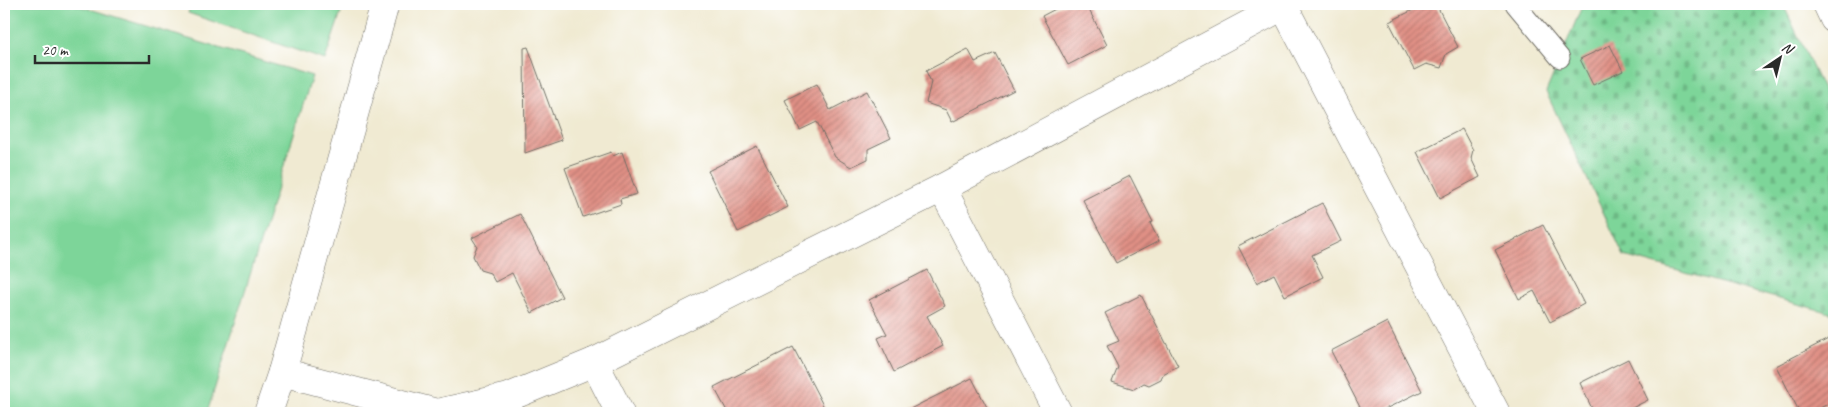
<svg xmlns="http://www.w3.org/2000/svg" width="1838" height="417" font-family="Caveat,sans-serif">
<defs>
<pattern id="cemetery-stones" width="16" height="16" patternUnits="userSpaceOnUse" patternTransform="scale(1.25)"><rect width="16" height="16" fill="#7dd599"/><path d="M2 7V4a2 2 0 0 1 4 0v3zM10 15v-3a2 2 0 0 1 4 0v3z" fill="#6cb784"/></pattern>
<pattern id="building-hatch" width="6" height="6" patternUnits="userSpaceOnUse" patternTransform="scale(1.25)"><rect width="6" height="6" fill="#e09085"/><path d="M-1 1l2-2M0 6l6-6M5 7l2-2" fill="none" stroke="#b6766d"/></pattern>
</defs>
<rect width="100%" height="100%" fill="#fff"/>
<filter id="ink" filterUnits="userSpaceOnUse"><feTurbulence type="fractalNoise" baseFrequency=".02" numOctaves="2"/><feDisplacementMap in="SourceGraphic" scale="10" xChannelSelector="R" yChannelSelector="G"/><feConvolveMatrix kernelMatrix="1 2 1 2 8 2 1 2 1" color-interpolation-filters="sRGB"/></filter>
<filter id="wash" filterUnits="userSpaceOnUse"><feTurbulence type="fractalNoise" baseFrequency=".0096" numOctaves="4" result="noise"/><feDisplacementMap in="SourceGraphic" scale="20" xChannelSelector="R" yChannelSelector="G"/><feGaussianBlur stdDeviation="1.12" result="paint"/><feColorMatrix in="noise" values="0 0 0 0 0 0 0 0 0 0 0 0 0 0 0 0 0 1.4 0 .05"/><feComposite in="paint" operator="in"/></filter>
<g filter="url(#wash)">
<rect width="100%" height="100%" fill="#f0ead2"/>
<!-- cemetery -->
<polygon fill="url(#cemetery-stones)" stroke="#548062" points="1583,4 1783,4 1834,113 1834,314 1624,256 1546,92"/>
<!-- pitch -->
<g fill="#7dd599" stroke="#548062">
<polygon points="4,4 73,4 312,76 207,413 4,413"/>
<polygon points="191,4 344,4 325,60 188,13"/>
</g>
<g id="blocks">
<!-- building -->
<g fill="url(#building-hatch)">
<polygon points="1065,4 1086,4 1107,45 1068,65 1042,16"/>
<polygon points="1425,4 1436,4 1458,47 1446,54 1441,68 1426,64 1414,70 1389,22"/>
<polygon points="1610,45 1623,71 1593,85 1580,59"/>
<polygon points="528,47 562,140 525,153 524,48"/>
<polygon points="968,49 975,62 995,53 1014,90 952,122 946,110 926,103 931,82 926,71"/>
<polygon points="817,84 830,110 867,91 891,138 868,149 868,159 851,167 835,157 817,122 800,130 785,100"/>
<polygon points="1462,129 1473,150 1471,158 1480,177 1440,198 1417,152"/>
<polygon points="757,146 788,207 738,232 708,171"/>
<polygon points="611,152 613,156 622,152 637,194 620,199 621,204 583,217 565,168"/>
<polygon points="1130,176 1153,222 1150,223 1159,241 1116,263 1083,200"/>
<polygon points="1322,203 1341,241 1312,255 1323,277 1285,296 1274,274 1257,283 1238,246"/>
<polygon points="520,214 562,297 532,313 512,273 495,282 490,273 480,270 473,256 477,246 472,238"/>
<polygon points="1543,225 1584,304 1550,322 1534,291 1519,299 1495,250"/>
<polygon points="927,270 945,306 927,316 943,346 894,372 878,338 887,334 869,300"/>
<polygon points="1141,295 1178,366 1163,374 1161,379 1149,385 1144,383 1134,389 1112,382 1118,367 1107,346 1119,341 1105,313"/>
<polygon points="1387,322 1422,391 1377,413 1363,413 1331,351"/>
<polygon points="1834,336 1834,401 1810,413 1800,413 1776,366"/>
<polygon points="793,347 827,413 728,413 714,387"/>
<polygon points="1628,359 1648,400 1622,413 1594,413 1580,383"/>
<polygon points="972,378 990,413 902,413"/>
</g>
</g>
</g>
<g filter="url(#ink)">
<use href="#blocks" fill-opacity="0" stroke="#706e65" stroke-width="1"/>
<g fill="none" stroke-linecap="round" stroke-linejoin="round">
<defs>
<polyline id="lane" points="1515,4 1560,58"/>
<g id="street">
<polyline points="1284,7 1496,413"/>
<polyline points="942,188 1058,413"/>
<polyline points="594,362 620,413"/>
<polyline points="282,372 437,413 509,397 594,362 942,188 1287,4"/>
<polyline points="268,413 282,372 385,4"/>
</g>
<polyline id="secondary" points="1827,4 1834,19"/>
</defs>
<!-- lane casing -->
<use href="#lane" stroke="#706e65" stroke-width="21"/>
<!-- street casing -->
<use href="#street" stroke="#706e65" stroke-width="29"/>
<!-- secondary casing -->
<use href="#secondary" stroke="#706e65" stroke-width="29"/>
<!-- lane -->
<use href="#lane" stroke="#fff" stroke-width="19"/>
<!-- street -->
<use href="#street" stroke="#fff" stroke-width="28"/>
<!-- secondary -->
<use href="#secondary" stroke="#fff" stroke-width="28"/>
</g>
</g>
<!-- margin -->
<rect width="1838" height="417" fill="none" stroke="#fff" stroke-width="20"/>
<!-- north arrow -->
<g transform="translate(1780 58) rotate(35)" stroke="#ffffff" stroke-width="4" paint-order="stroke">
<path d="M0-4L9 19L0 12L-9 19Z" fill="#2b2b2b"/>
<text y="-8" font-size="14" font-weight="bold" text-anchor="middle" fill="#2b2b2b">N</text>
</g>
<!-- scale -->
<path d="M35 55v8h114v-8" fill="none" stroke="#2b2b2b" stroke-width="2.5"/>
<text x="42" y="55" font-size="15" fill="#2b2b2b" stroke="#ffffff" stroke-width="4" paint-order="stroke">20 m</text>
</svg>
